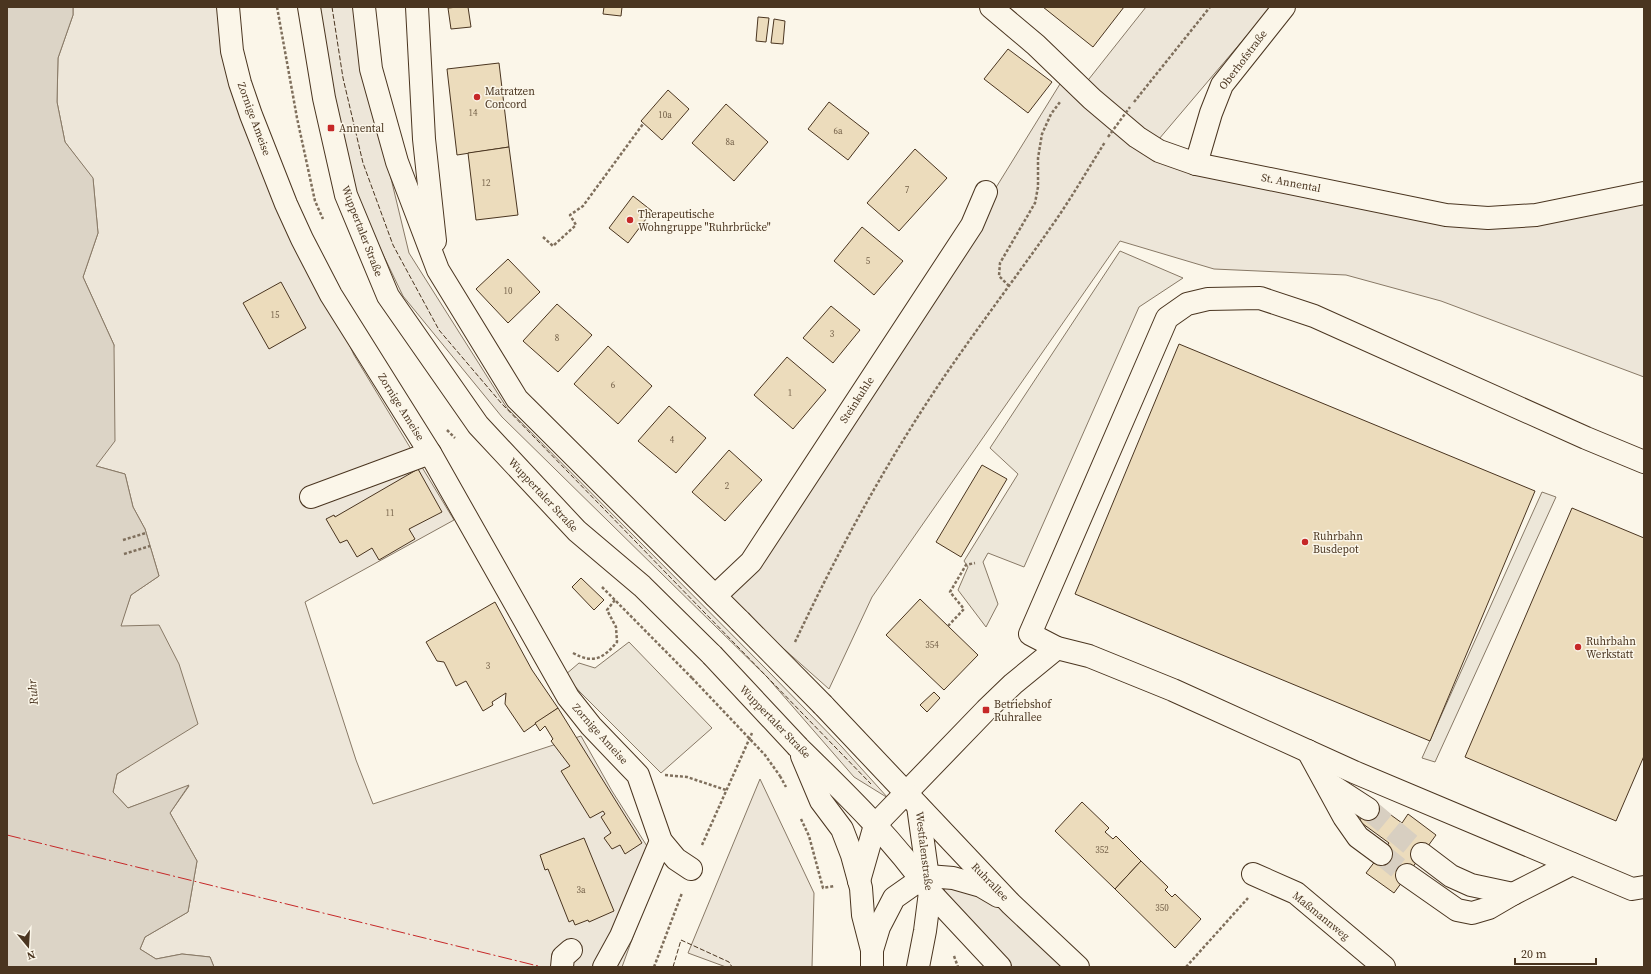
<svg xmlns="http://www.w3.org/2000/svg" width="1651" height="974" font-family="'Source Serif 4',serif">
<rect width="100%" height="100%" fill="#fbf6e9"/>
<!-- green -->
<g fill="#ede6d9" stroke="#887966">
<polygon points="73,7 220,7 270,173 354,355 454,520 305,602 356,760 373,804 581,736 612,791 659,865 622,967 214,967 210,957 182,954 156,959 140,949 145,937 188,912 197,861 170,813 189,786 128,808 113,792 117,774 130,766 120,626 131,595 159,576 145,529 133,507 125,474 96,466 114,345 83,277 98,233 93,179 65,142 57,102 58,58 73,15"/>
<polygon points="318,7 354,7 365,71 409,253 507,408 770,673 842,747 888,798 854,777 767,677 502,417 403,296 354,194 329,80"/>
<polygon points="1146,7 1271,7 1159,139 1192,159 1445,216 1644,194 1644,377 1441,301 1346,275 1214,269 1120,241 872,597 829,689 721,593 937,283 1068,71 1085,84"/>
<polygon points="760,779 814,893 812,967 726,967 688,953"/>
<polygon points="946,881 983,894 1075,967 1005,967 942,901"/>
</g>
<!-- parking -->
<g fill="#ede7d9" stroke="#887966">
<polygon points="1120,251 1183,278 1139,307 1024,567 988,553 983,562 998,604 986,627 958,590 968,567 964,561 1018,474 990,448"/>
<polygon points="1542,492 1556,497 1435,762 1422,758"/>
<polygon points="629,642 712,728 661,773 580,692 565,675 579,663 595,668"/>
</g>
<!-- water -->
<polygon fill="#dcd4c6" stroke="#887966" points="7,7 73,7 73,15 58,58 57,102 65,142 93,178 98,233 83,277 114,345 115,441 96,466 125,474 133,507 145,529 159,576 131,595 121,626 159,625 179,664 198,724 117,774 113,792 128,808 189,785 170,813 197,861 188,912 145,937 140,949 156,959 182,954 210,957 214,967 7,967"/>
<!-- building -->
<g fill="#ecdcbc" stroke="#4a3520">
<polygon points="458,7 468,7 471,27 451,29 448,8"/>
<polygon points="604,7 622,7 621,16 603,14"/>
<polygon points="1043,7 1124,7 1093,47"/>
<polygon points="758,17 769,18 766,42 756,41"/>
<polygon points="774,19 785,21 783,44 771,43"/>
<polygon points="1008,49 1052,82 1028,113 984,79"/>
<polygon points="499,63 509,147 457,155 447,69"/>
<polygon points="668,90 689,109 662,140 641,121"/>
<polygon points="829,102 869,133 848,160 808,129"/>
<polygon points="726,104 768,142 734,181 692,143"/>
<polygon points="509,147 518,215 476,220 468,153"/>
<polygon points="915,149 947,178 899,231 867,203"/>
<polygon points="633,196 652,211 628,243 609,228"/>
<polygon points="862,227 903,261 874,295 834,261"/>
<polygon points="508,259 540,292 508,323 476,289"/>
<polygon points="281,282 306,328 269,349 243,303"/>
<polygon points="557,304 592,335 558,372 523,341"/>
<polygon points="831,306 860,330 833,363 803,338"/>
<polygon points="1179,344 1535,491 1430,741 1075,594"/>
<polygon points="608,346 652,386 618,424 574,384"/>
<polygon points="787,357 826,390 793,429 754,395"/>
<polygon points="669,406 706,438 676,473 638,441"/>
<polygon points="729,450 762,480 725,521 692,492"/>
<polygon points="982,465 1007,479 961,557 936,542"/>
<polygon points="418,469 442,512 409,529 415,539 379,560 372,548 357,557 347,540 340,543 326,519 334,515 335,517"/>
<polygon points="1572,508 1644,538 1644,756 1616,821 1465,757"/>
<polygon points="581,578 604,600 594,610 572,587"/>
<polygon points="920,599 978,655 944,690 886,635"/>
<polygon points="495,602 532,670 558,708 524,732 505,704 506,693 492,702 493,705 483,711 466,681 456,686 444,662 437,661 426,642"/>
<polygon points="934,692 940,698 927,712 920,705"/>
<polygon points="558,708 642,843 625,854 620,845 612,849 604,838 611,833 601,817 605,814 603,811 590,818 561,771 570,766 551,741 553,739 545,726 540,731 535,723"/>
<polygon points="1082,802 1109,828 1105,832 1113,839 1116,836 1141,861 1115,889 1055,831"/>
<polygon points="1373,802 1402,823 1408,814 1436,835 1394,893 1366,873 1389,843 1359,821"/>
<polygon points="584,838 614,911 589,922 588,920 575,925 573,920 569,922 548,869 545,870 540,855"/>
<polygon points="1141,861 1168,887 1165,890 1172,897 1175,894 1201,919 1175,948 1115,889"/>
</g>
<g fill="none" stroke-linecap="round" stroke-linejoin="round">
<!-- minor-tunnel -->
<g stroke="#d8cfc1" stroke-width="22" stroke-dasharray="22 11" stroke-linecap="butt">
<polyline points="1368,809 1422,854"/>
<polyline points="1381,854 1407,875"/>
</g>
<defs>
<g id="minor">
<polyline points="228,7 232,51 240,83 251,115 286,204 302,239 331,295 430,453 568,697 591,726 638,775 661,841 676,859 691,869"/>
<polyline points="991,7 1036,45 1092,99 1137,137 1159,151 1196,164 1446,215 1488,218 1536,215 1644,193"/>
<polyline points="1196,164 1211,113 1222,85 1284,7"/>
<polyline points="1644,462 1586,438 1314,316 1260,298 1208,299 1187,304 1167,318 1030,634 1057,648 1089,656 1173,690 1354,772 1632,889 1644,887"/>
<polyline points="311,497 430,453"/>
<polyline points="715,596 751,562 972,225 986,192"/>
<polyline points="1308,751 1344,817 1358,837 1381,854"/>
<polyline points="1328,783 1368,809"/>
<polyline points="1422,854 1451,876 1471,885 1513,894"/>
<polyline points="1253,874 1296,893 1384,967"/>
<polyline points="1407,875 1457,910 1472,913 1489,908 1513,894 1572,864"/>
<polyline points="859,881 875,825 986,710 1013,684 1057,648"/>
<polyline points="562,967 563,957 571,950"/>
<polyline points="604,967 621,936 661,841"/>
</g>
<g id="major">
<polyline points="309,7 324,98 346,195 388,296 478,425 577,531 642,586 712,655"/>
<polyline points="364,7 371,69 397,162 438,270 517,399 740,621"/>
<polyline points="417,7 424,139 435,241"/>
<polyline points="823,705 1011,904 1078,967"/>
<path d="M798 747C844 792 893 839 930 892L1000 967"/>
<polyline points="802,756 821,801 842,829 852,855 861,888 863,915 872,950"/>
<polyline points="918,806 930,892 925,931 918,967"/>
<polyline points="872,967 872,950 879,927 894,898 921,879 928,876 953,878 981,886 998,896"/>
</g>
</defs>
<!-- minor casing -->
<use href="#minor" stroke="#4a3520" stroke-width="24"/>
<!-- major casing -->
<use href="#major" stroke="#4a3520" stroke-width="24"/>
<!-- path -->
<g stroke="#7f6f5c" stroke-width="2.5" stroke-dasharray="3 2" stroke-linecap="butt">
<polyline points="277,7 297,118 315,201 323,219"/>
<polyline points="1134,102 1210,7"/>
<polyline points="543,237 553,246 576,225 570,215 583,206 643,124"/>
<polyline points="1009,286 999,276 1000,263 1035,203 1038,187 1038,158 1042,134 1051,114 1060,102"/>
<polyline points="447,430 455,438"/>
<polyline points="123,540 146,533"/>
<polyline points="124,554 150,546"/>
<polyline points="602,587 692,678"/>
<polyline points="948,626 964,609 950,592 966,565 975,563"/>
<path d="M795 642C839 549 888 459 946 374 983 320 1023 268 1060 214 1076 190 1090 166 1105 142"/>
<path d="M573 653C593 664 603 659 617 642L616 627 607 610 615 600"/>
<polyline points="665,775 687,777 726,790"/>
<polyline points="780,776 786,787"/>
<polyline points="801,819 809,836 823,888 834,886"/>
<polyline points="702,845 752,733"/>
<polyline points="954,956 958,967"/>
<polyline points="654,967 682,893"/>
<polyline points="1186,967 1248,898"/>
</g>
<!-- minor -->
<use href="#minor" stroke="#fbf6e9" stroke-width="22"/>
<!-- major -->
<use href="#major" stroke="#fbf6e9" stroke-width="22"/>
<defs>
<g id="major-bridge">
<polyline points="740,621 823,705"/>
<polyline points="712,655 798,747"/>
</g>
</defs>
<!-- major-bridge casing -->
<use href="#major-bridge" stroke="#4a3520" stroke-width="24" stroke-linecap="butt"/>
<!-- path-bridge -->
<g stroke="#7f6f5c" stroke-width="2.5" stroke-dasharray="3 2" stroke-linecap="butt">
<polyline points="1108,137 1130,107"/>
<polyline points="692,678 765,755 780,776"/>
</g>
<!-- major-bridge -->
<use href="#major-bridge" stroke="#fbf6e9" stroke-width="22"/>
<!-- fence -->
<g stroke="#4a3520" stroke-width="1" stroke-dasharray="5 2" stroke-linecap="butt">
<polyline points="332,7 343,78 363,163 393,245 439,330 502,404 871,784"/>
<polyline points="673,967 681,940 729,962 732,967"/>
</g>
<!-- power -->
<polyline stroke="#c62828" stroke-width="1" stroke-dasharray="14 3 2 3" stroke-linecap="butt" points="7,835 542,967"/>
</g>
<!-- markers -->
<g fill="#c62828" stroke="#fbf6e9" stroke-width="1.5">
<circle cx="477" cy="97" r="4"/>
<rect x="327" y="124" width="8" height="8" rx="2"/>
<circle cx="630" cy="220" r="4"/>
<circle cx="1305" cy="542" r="4"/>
<circle cx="1578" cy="647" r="4"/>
<rect x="982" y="706" width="8" height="8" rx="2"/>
</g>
<g text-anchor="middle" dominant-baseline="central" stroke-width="3" stroke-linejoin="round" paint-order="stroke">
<!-- number labels -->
<g font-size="9" fill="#725f47">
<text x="473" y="113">14</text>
<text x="665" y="115">10a</text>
<text x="838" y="131">6a</text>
<text x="730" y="142">8a</text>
<text x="486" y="183">12</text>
<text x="907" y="190">7</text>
<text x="868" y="261">5</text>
<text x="508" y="291">10</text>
<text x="275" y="315">15</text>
<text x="832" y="334">3</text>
<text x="557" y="338">8</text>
<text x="613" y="385">6</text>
<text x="790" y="393">1</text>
<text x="672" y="440">4</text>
<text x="727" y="486">2</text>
<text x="390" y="513">11</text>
<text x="932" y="645">354</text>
<text x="488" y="666">3</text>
<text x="1102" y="850">352</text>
<text x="581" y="890">3a</text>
<text x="1162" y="908">350</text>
</g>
<!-- street labels -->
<g font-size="11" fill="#4a3520" stroke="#fbf6e9">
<text transform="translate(1243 60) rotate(-53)">Oberhofstraße</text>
<text transform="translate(254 119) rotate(70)">Zornige Ameise</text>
<text transform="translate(1291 183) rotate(11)">St. Annental</text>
<text transform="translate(362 231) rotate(69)">Wuppertaler Straße</text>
<text transform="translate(857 400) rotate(-57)">Steinkuhle</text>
<text transform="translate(401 407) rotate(58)">Zornige Ameise</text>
<text transform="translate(543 495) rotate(47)">Wuppertaler Straße</text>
<text transform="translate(775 722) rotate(46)">Wuppertaler Straße</text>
<text transform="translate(600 734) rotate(48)">Zornige Ameise</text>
<text transform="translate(924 851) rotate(83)">Westfalenstraße</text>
<text transform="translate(990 882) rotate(46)">Ruhrallee</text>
<text transform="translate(1321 916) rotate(39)">Maßmannweg</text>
</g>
<!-- poi labels -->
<g font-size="11" fill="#4a3520" stroke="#fbf6e9" text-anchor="start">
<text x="485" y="91">Matratzen<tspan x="485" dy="13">Concord</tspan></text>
<text x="339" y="128">Annental</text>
<text x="638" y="214">Therapeutische<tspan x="638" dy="13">Wohngruppe "Ruhrbrücke"</tspan></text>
<text x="1313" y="536">Ruhrbahn<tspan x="1313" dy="13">Busdepot</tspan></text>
<text x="1586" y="641">Ruhrbahn<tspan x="1586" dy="13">Werkstatt</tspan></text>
<text x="994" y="704">Betriebshof<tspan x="994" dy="13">Ruhrallee</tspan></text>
</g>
<!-- water labels -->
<g font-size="12" font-style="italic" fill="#4a3520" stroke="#fbf6e9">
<text transform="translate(33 692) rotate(-95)">Ruhr</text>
</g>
</g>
<!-- border -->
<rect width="1651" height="974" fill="none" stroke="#4a3520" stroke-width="16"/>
<!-- north arrow -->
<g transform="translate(28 946) rotate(162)" stroke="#fbf6e9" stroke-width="3" paint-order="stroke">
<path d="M0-3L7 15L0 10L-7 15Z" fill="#4a3520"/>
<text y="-6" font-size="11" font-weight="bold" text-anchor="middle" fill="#4a3520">N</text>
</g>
<!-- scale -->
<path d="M1515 958v6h81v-6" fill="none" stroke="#4a3520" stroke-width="2"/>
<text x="1521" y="958" font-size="12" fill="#4a3520" stroke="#fbf6e9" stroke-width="3" paint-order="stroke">20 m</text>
</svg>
